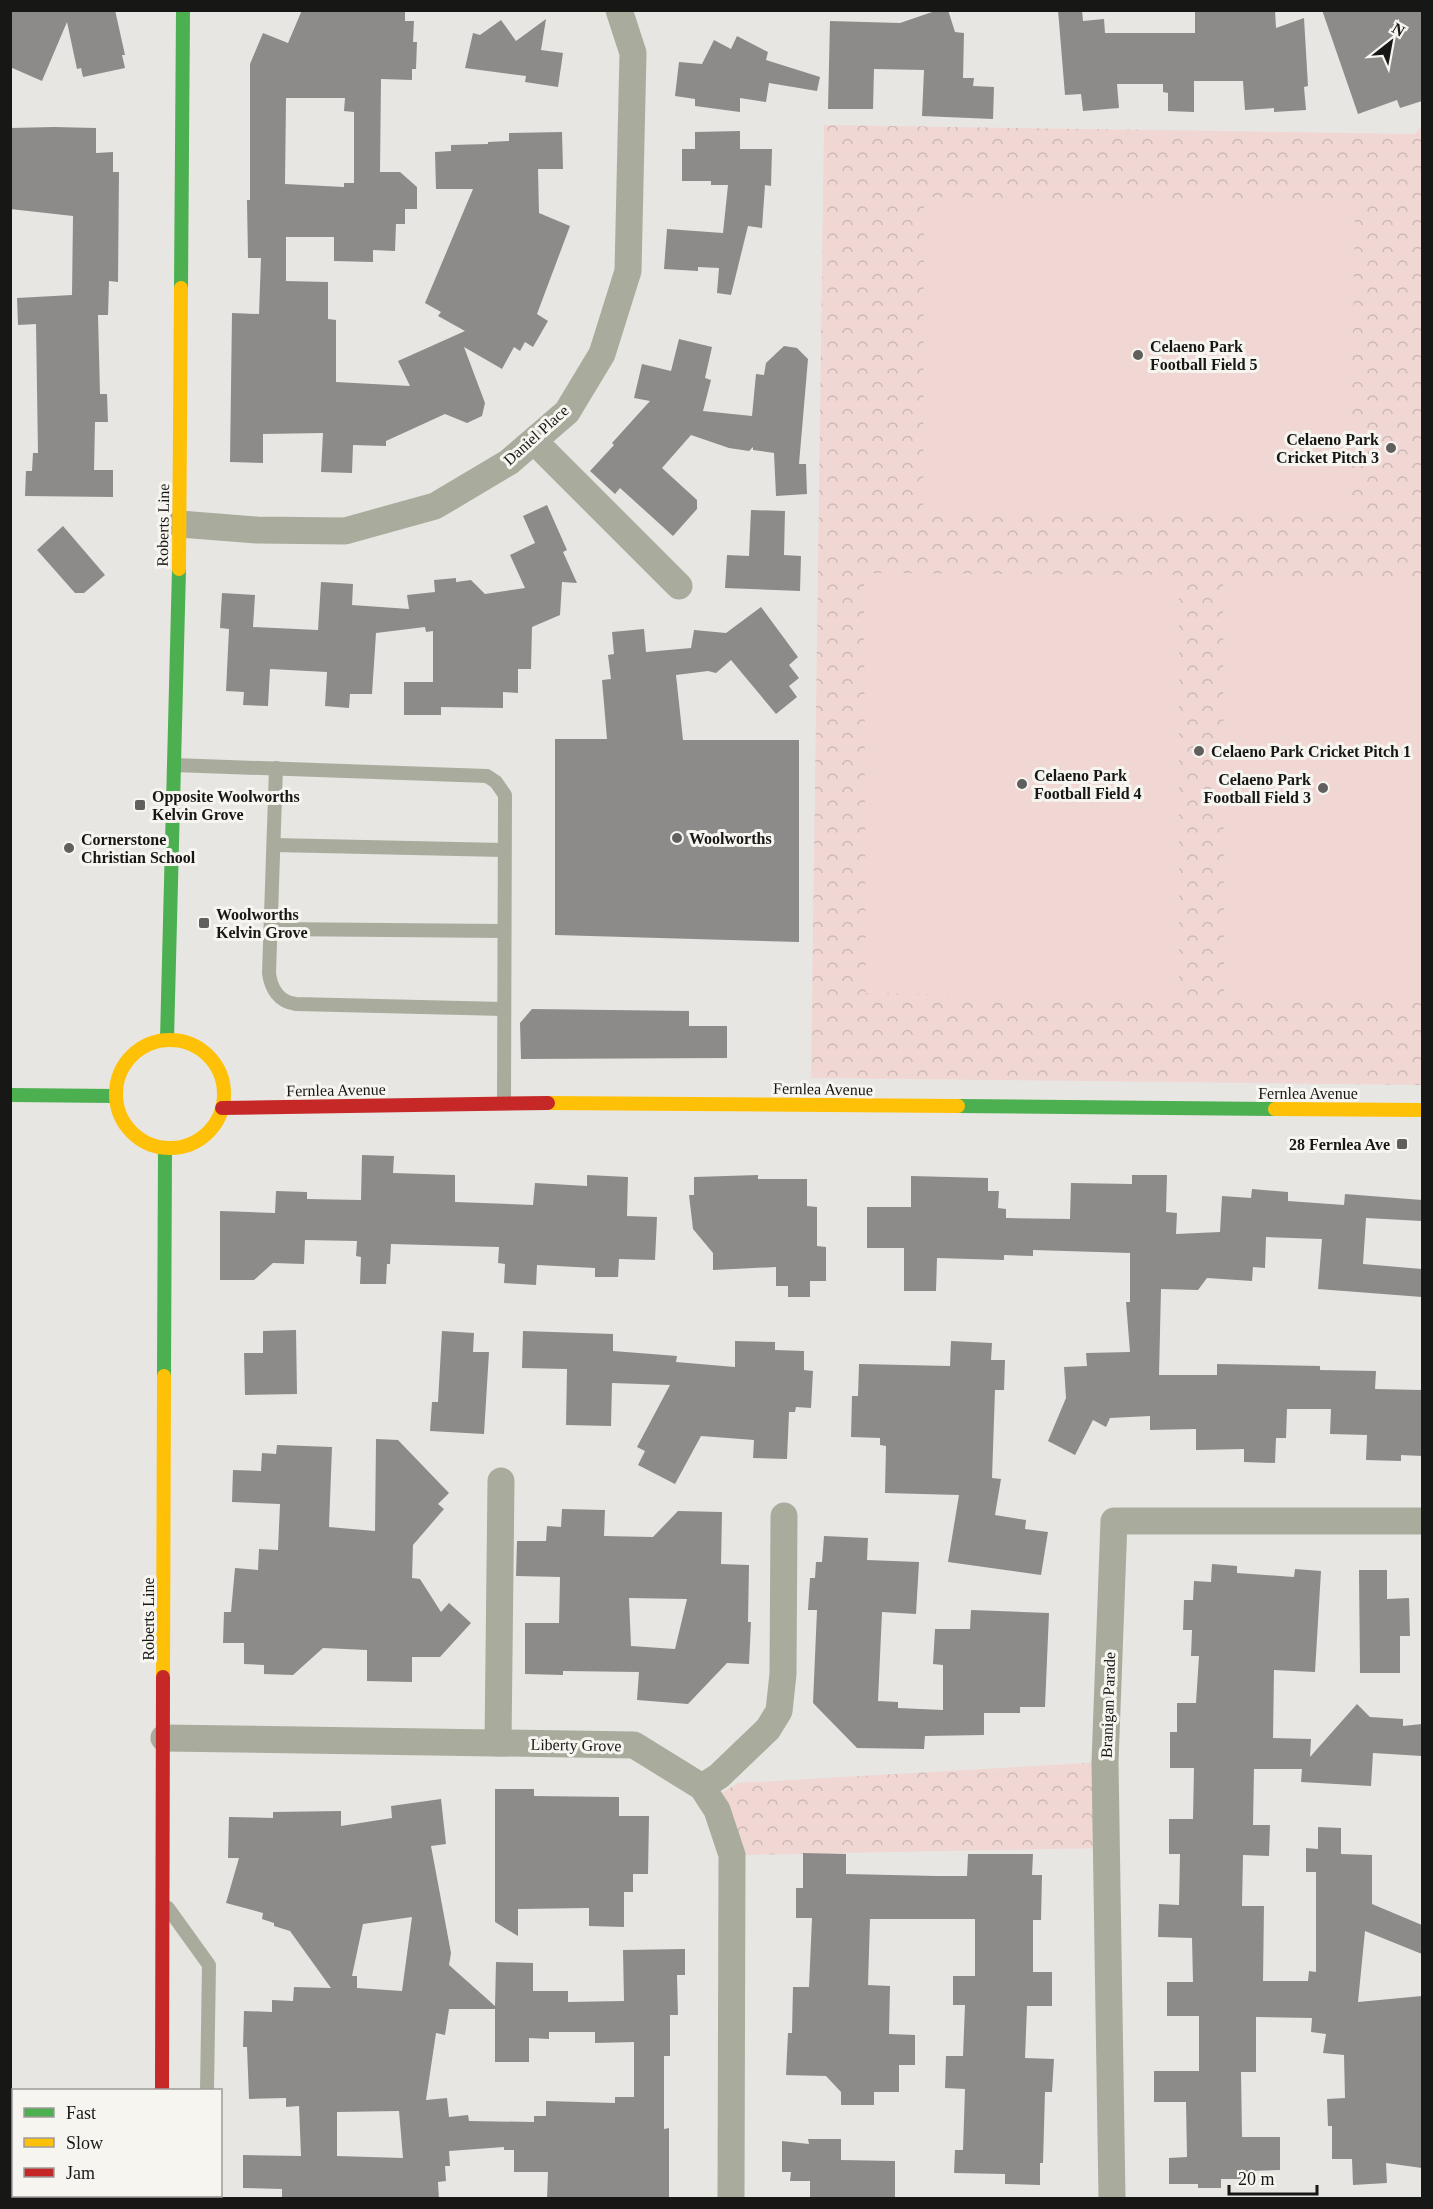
<svg xmlns="http://www.w3.org/2000/svg" width="1433" height="2209" font-family="'Times New Roman',serif">
<defs>
<pattern id="forest-crowns" width="20" height="18" patternUnits="userSpaceOnUse" patternTransform="scale(1.5)"><rect width="20" height="18" fill="#f0d7d4"/><path d="M2 6a3 3 0 1 1 6 0M12 15a3 3 0 1 1 6 0" fill="none" stroke="#cdb8b5"/></pattern>
</defs>
<rect width="100%" height="100%" fill="#e8e6e3"/>
<!-- forest -->
<g fill="url(#forest-crowns)">
<polygon points="824,125 1415,134 1422,125 1422,1085 811,1078"/>
<polygon points="1105,1762 1107,1848 732,1855 710,1800 738,1783"/>
</g>
<!-- pitch -->
<g fill="#f0d7d4">
<polygon points="924,197 1355,200 1350,515 923,511"/>
<polygon points="864,573 1179,575 1179,998 866,993"/>
<polygon points="1223,576 1422,577 1422,1001 1224,998"/>
</g>
<!-- building -->
<g fill="#8d8b89" fill-rule="evenodd">
<polygon points="10,10 115,10 125,55 122,55 125,68 83,77 81,68 77,69 67,22 42,81 10,67"/>
<path d="M302 10H405V21H414L413 42H417L416 69H412V80L381 79 380 172H400L417 187V209H405V224H396L395 251 373 250V262L334 261V237H286V281L328 282V319L336 320V382L410 386 398 361 465 331 438 316 441 312 425 303 473 189H436L435 152 451 151V145L488 144V142L509 141V133L562 132 563 169H538L539 213 570 226 537 314 548 321 533 347 525 342 520 351 514 347 502 369 464 347 485 403 482 416 467 423 445 414 386 441V446L353 445 352 473 321 472 323 433 263 434V463L230 462 232 313 259 314 261 258H248L247 200H250V64L263 33 288 43ZM286 98H345L344 111 354 112V183H344V187L285 184Z"/>
<polygon points="938,10 948,10 955,32 964,33 963,78 974,78 973,86 994,87 993,119 922,116 924,70 874,69 873,109 828,109 830,21 900,23"/>
<polygon points="1058,10 1082,10 1083,21 1104,19 1105,33 1195,33 1195,10 1275,10 1276,28 1304,18 1308,86 1304,87 1306,110 1274,112 1274,108 1245,110 1243,81 1194,81 1194,112 1168,111 1168,93 1163,92 1163,84 1117,84 1119,108 1083,111 1081,94 1065,95"/>
<polygon points="1322,10 1422,10 1422,101 1400,108 1397,100 1358,114"/>
<polygon points="546,19 541,50 563,53 558,87 525,82 526,76 465,68 473,33 480,35 501,20 516,41"/>
<polygon points="737,36 768,52 766,60 820,77 817,91 769,83 766,102 740,98 740,112 695,106 695,99 675,96 679,62 702,64 714,40 731,49"/>
<polygon points="54,127 96,128 96,153 113,152 113,172 119,172 118,282 109,281 108,315 98,315 100,394 107,394 108,422 95,422 94,470 113,470 113,497 25,496 26,471 32,471 33,453 38,453 36,324 18,325 17,298 72,295 73,216 10,209 10,128"/>
<polygon points="740,131 740,149 772,149 771,186 765,185 762,228 748,226 731,295 717,293 719,268 698,267 698,271 664,269 667,229 723,233 728,185 711,185 711,181 682,181 682,149 695,149 695,132"/>
<polygon points="679,339 712,347 705,378 711,380 703,411 752,416 756,374 764,375 766,363 784,346 797,348 808,359 799,464 806,464 807,494 776,496 774,453 753,450 753,447 749,451 729,448 691,435 662,468 697,500 697,509 673,536 620,488 615,494 590,471 614,445 612,443 650,401 634,398 642,364 671,371"/>
<polygon points="547,505 567,550 563,552 577,583 562,582 560,615 532,627 531,669 518,669 518,693 503,692 503,708 441,707 441,715 404,715 404,682 433,682 433,631 426,632 425,627 376,633 372,694 350,694 349,708 325,706 327,672 270,669 268,706 243,705 244,692 226,691 229,629 220,628 222,593 255,595 253,627 318,630 321,582 353,584 352,605 409,609 407,595 435,592 434,580 456,578 456,582 471,580 485,594 525,588 510,555 535,543 523,516"/>
<polygon points="751,510 785,511 784,555 801,556 800,591 725,588 727,555 749,556"/>
<polygon points="63,526 105,575 84,593 75,593 37,550"/>
<polygon points="761,607 798,657 789,665 799,678 789,686 797,697 776,714 731,660 716,673 708,671 676,675 683,740 799,740 799,942 555,935 555,739 607,739 602,680 611,679 608,655 614,654 612,632 644,629 646,652 691,648 694,630 726,633"/>
<polygon points="532,1009 689,1011 689,1026 727,1026 727,1058 521,1059 520,1023"/>
<polygon points="362,1155 394,1156 393,1173 455,1175 455,1202 533,1205 535,1183 587,1186 587,1175 628,1177 627,1216 657,1217 655,1260 619,1259 618,1277 595,1277 595,1268 537,1265 536,1285 504,1283 505,1264 498,1263 499,1247 391,1244 390,1264 387,1264 386,1284 360,1284 361,1257 356,1256 357,1241 305,1240 304,1264 273,1263 254,1280 220,1280 220,1211 275,1213 276,1191 307,1192 307,1199 361,1200"/>
<polygon points="758,1175 758,1179 807,1179 807,1206 817,1207 817,1246 826,1247 826,1281 810,1281 810,1297 788,1297 788,1286 776,1286 776,1267 713,1270 713,1253 693,1229 689,1195 694,1195 694,1177"/>
<polygon points="1132,1175 1167,1175 1166,1212 1177,1213 1176,1234 1220,1232 1222,1196 1251,1198 1252,1189 1288,1192 1288,1201 1344,1205 1345,1194 1422,1200 1422,1221 1366,1218 1363,1264 1422,1269 1422,1297 1318,1289 1322,1239 1266,1237 1265,1268 1253,1267 1252,1281 1207,1278 1198,1290 1161,1289 1159,1375 1217,1375 1217,1364 1320,1366 1320,1370 1376,1371 1375,1389 1422,1390 1422,1456 1401,1455 1401,1461 1366,1460 1367,1435 1330,1434 1331,1409 1287,1409 1286,1438 1276,1438 1275,1463 1244,1462 1244,1449 1196,1450 1196,1429 1150,1430 1150,1416 1110,1418 1106,1427 1093,1420 1075,1455 1048,1441 1066,1398 1064,1367 1087,1366 1086,1353 1130,1352 1126,1302 1130,1302 1130,1253 1033,1250 1033,1256 1004,1255 1004,1260 937,1258 936,1291 904,1291 904,1248 867,1248 867,1207 911,1207 911,1176 988,1178 988,1191 999,1191 998,1208 1006,1209 1006,1218 1070,1219 1071,1183 1132,1184"/>
<polygon points="296,1330 297,1394 245,1395 244,1353 263,1353 263,1331"/>
<polygon points="442,1331 474,1333 473,1352 489,1352 484,1434 430,1431 432,1402 438,1402"/>
<polygon points="523,1331 613,1334 613,1351 677,1356 676,1362 735,1367 735,1341 775,1342 775,1350 804,1351 804,1370 813,1371 811,1408 796,1407 795,1412 789,1412 787,1459 753,1458 754,1440 701,1436 675,1484 638,1465 645,1451 637,1447 670,1385 612,1383 611,1426 566,1425 567,1369 522,1368"/>
<polygon points="951,1341 992,1343 991,1360 1005,1360 1004,1390 995,1390 992,1478 1001,1479 995,1515 1026,1520 1025,1529 1048,1532 1041,1575 948,1562 959,1495 885,1493 886,1446 880,1445 880,1438 851,1437 852,1396 858,1396 859,1364 950,1366"/>
<polygon points="376,1439 398,1440 449,1493 438,1504 444,1509 413,1545 412,1578 420,1579 441,1612 449,1603 471,1623 440,1657 412,1657 412,1682 367,1681 367,1650 323,1648 293,1675 264,1674 264,1665 244,1664 244,1643 223,1643 224,1612 231,1612 235,1568 258,1570 259,1549 278,1550 280,1504 232,1502 233,1470 261,1471 262,1453 276,1454 277,1445 332,1447 329,1527 375,1531"/>
<path d="M562 1509 605 1510 604 1536 653 1537 678 1511 722 1512 721 1564 749 1565 748 1622H751L749 1664 727 1663 688 1704 637 1700 639 1672 563 1671V1675L525 1674V1623H559L560 1577 516 1576 517 1541H546L547 1526 561 1527ZM629 1598 687 1599 675 1649 631 1646Z"/>
<polygon points="824,1536 868,1538 867,1560 919,1562 916,1614 882,1612 878,1701 898,1702 898,1708 943,1710 943,1665 933,1664 935,1629 970,1629 971,1610 1049,1613 1045,1707 1020,1707 1020,1713 984,1713 984,1735 925,1736 924,1749 857,1748 813,1703 817,1610 808,1610 810,1578 815,1578 816,1562 822,1562"/>
<polygon points="1212,1564 1237,1566 1237,1573 1294,1577 1295,1569 1321,1571 1315,1672 1274,1670 1273,1738 1311,1739 1310,1757 1357,1704 1370,1717 1403,1719 1403,1726 1422,1724 1422,1756 1373,1753 1371,1786 1301,1782 1302,1769 1254,1769 1253,1825 1270,1825 1269,1856 1243,1855 1242,1906 1264,1906 1263,1981 1308,1981 1309,1971 1316,1972 1316,1872 1306,1872 1306,1848 1318,1849 1318,1827 1341,1828 1341,1854 1372,1855 1372,1904 1422,1925 1422,1954 1365,1931 1358,2002 1422,1996 1422,2168 1386,2163 1387,2183 1353,2185 1352,2159 1332,2159 1332,2126 1328,2126 1327,2099 1345,2098 1344,2055 1323,2053 1326,2034 1311,2032 1312,2018 1256,2017 1256,2072 1241,2072 1242,2137 1280,2137 1280,2170 1249,2171 1249,2179 1221,2179 1221,2188 1198,2188 1198,2184 1169,2184 1169,2158 1187,2157 1186,2102 1154,2102 1154,2071 1199,2071 1199,2016 1167,2016 1167,1982 1193,1982 1192,1938 1158,1937 1159,1904 1179,1905 1180,1854 1169,1854 1169,1819 1193,1819 1194,1768 1170,1768 1170,1732 1177,1732 1177,1703 1196,1703 1199,1656 1191,1656 1192,1630 1183,1630 1184,1600 1193,1600 1194,1581 1211,1582"/>
<polygon points="1359,1570 1387,1570 1387,1599 1409,1598 1410,1636 1400,1636 1400,1673 1360,1673"/>
<polygon points="495,1789 534,1789 534,1796 619,1797 619,1816 649,1816 648,1874 633,1874 633,1892 624,1892 624,1927 589,1926 589,1908 518,1909 518,1936 495,1922"/>
<path d="M441 1799 446 1844 431 1846 451 1953 449 1965 495 2006 496 1962 533 1963V1991H568V2002L624 2001 623 1950 685 1949V1975H677L678 2015H670V2056H664V2129L669 2128V2199H547L548 2172H514V2150H504V2147L449 2151 450 2166H445L446 2181 438 2182 439 2199H282V2189L243 2188V2155L301 2156 299 2106 286 2107V2098L249 2099 247 2047H243L244 2011 272 2012V2000L293 2001 294 1987 331 1988 290 1931 274 1926V1923L262 1919 263 1913 226 1903 239 1858H228L229 1817 273 1818V1812L341 1811V1826L392 1818 391 1806ZM412 1917 402 1991 357 1988V1976H352L363 1924ZM449 2009H495V2062H529V2038L549 2039V2032H595V2043L634 2042V2097H615V2103L546 2101V2116H534V2122L469 2121 468 2115 449 2117 447 2098 426 2100 436 2033 445 2035ZM399 2111 403 2158 337 2156V2112Z"/>
<polygon points="803,1853 846,1854 846,1874 936,1876 967,1876 968,1854 1033,1854 1032,1875 1042,1875 1041,1920 1033,1920 1033,1972 1052,1972 1052,2006 1027,2006 1025,2058 1054,2059 1052,2092 1045,2092 1043,2163 1040,2163 1040,2185 1005,2184 1005,2174 954,2173 955,2150 963,2150 965,2089 945,2088 946,2056 963,2056 965,2005 953,2005 953,1976 975,1976 975,1919 870,1919 868,1985 890,1986 889,2034 915,2035 915,2065 899,2065 899,2092 874,2092 874,2105 841,2105 841,2092 826,2076 786,2075 788,2033 792,2033 793,1987 809,1987 812,1918 796,1918 796,1888 803,1888"/>
<polygon points="808,2139 841,2139 841,2160 895,2161 895,2199 810,2199 810,2181 790,2181 791,2172 782,2172 782,2141 809,2144"/>
</g>
<g fill="none" stroke-linecap="round" stroke-linejoin="round">
<!-- lane -->
<g stroke="#a9ac9d" stroke-width="14">
<polyline points="174,765 487,776 496,782 505,795 504,1103"/>
<path d="M276 768 269 973C271 989 279 1002 296 1004L504 1009"/>
<polyline points="274,845 503,850"/>
<polyline points="271,929 503,931"/>
<polyline points="168,1908 209,1965 207,2090"/>
<polyline points="10,2102 14,2103"/>
<polyline points="54,2198 54,2196"/>
<polyline points="205,2198 205,2196"/>
</g>
<!-- street -->
<g stroke="#a9ac9d" stroke-width="27">
<polyline points="534,441 679,586"/>
<polyline points="180,524 257,530 345,531 435,506 509,462 567,412 602,354 628,271 633,53 619,10"/>
<polyline points="164,1738 634,1745 702,1787 717,1810 732,1855 731,2198"/>
<polyline points="498,1743 501,1481"/>
<polyline points="702,1787 719,1776 768,1729 779,1711 783,1674 784,1516"/>
<polyline points="1112,2198 1105,1762 1114,1521 1422,1521"/>
</g>
<!-- fast -->
<g stroke="#4caf50" stroke-width="14">
<polyline points="181,288 183,10"/>
<polyline points="167,1039 179,569"/>
<polyline points="10,1095 115,1096"/>
<polyline points="958,1106 1275,1109"/>
<polyline points="164,1376 165,1148"/>
<polyline points="160,2196 160,2198"/>
</g>
<!-- slow -->
<g stroke="#ffc107" stroke-width="14">
<polyline points="179,569 181,288"/>
<circle cx="170" cy="1094" r="54"/>
<polyline points="548,1103 958,1106"/>
<polyline points="1275,1109 1422,1110"/>
<polyline points="163,1677 164,1376"/>
</g>
<!-- jam -->
<g stroke="#c62828" stroke-width="14">
<polyline points="222,1108 548,1103"/>
<polyline points="162,2090 163,1677"/>
</g>
</g>
<!-- markers -->
<g fill="#605f5d" stroke="#f7f5f0" stroke-width="2">
<circle cx="1138" cy="355" r="6"/>
<circle cx="1391" cy="448" r="6"/>
<circle cx="1199" cy="751" r="6"/>
<circle cx="1022" cy="784" r="6"/>
<circle cx="1323" cy="788" r="6"/>
<rect x="134" y="799" width="12" height="12" rx="3"/>
<circle cx="677" cy="838" r="6"/>
<circle cx="69" cy="848" r="6"/>
<rect x="198" y="917" width="12" height="12" rx="3"/>
<rect x="1396" y="1138" width="12" height="12" rx="3"/>
</g>
<g text-anchor="middle" dominant-baseline="central" stroke-width="6" stroke-linejoin="round" paint-order="stroke">
<!-- poi labels -->
<g font-size="16" font-weight="bold" fill="#171715" stroke="#f7f5f0" text-anchor="start">
<text x="1150" y="346">Celaeno Park<tspan x="1150" dy="18">Football Field 5</tspan></text>
<text x="1379" y="439" text-anchor="end">Celaeno Park<tspan x="1379" dy="18">Cricket Pitch 3</tspan></text>
<text x="1211" y="751">Celaeno Park Cricket Pitch 1</text>
<text x="1034" y="775">Celaeno Park<tspan x="1034" dy="18">Football Field 4</tspan></text>
<text x="1311" y="779" text-anchor="end">Celaeno Park<tspan x="1311" dy="18">Football Field 3</tspan></text>
<text x="152" y="796">Opposite Woolworths<tspan x="152" dy="18">Kelvin Grove</tspan></text>
<text x="689" y="838">Woolworths</text>
<text x="81" y="839">Cornerstone<tspan x="81" dy="18">Christian School</tspan></text>
<text x="216" y="914">Woolworths<tspan x="216" dy="18">Kelvin Grove</tspan></text>
<text x="1390" y="1144" text-anchor="end">28 Fernlea Ave</text>
</g>
<!-- street labels -->
<g font-size="16" fill="#171715" stroke="#f7f5f0">
<text transform="translate(536 435) rotate(-42)">Daniel Place</text>
<text transform="translate(163 525) rotate(-89)">Roberts Line</text>
<text transform="translate(823 1089) rotate(1)">Fernlea Avenue</text>
<text transform="translate(336 1090) rotate(-1)">Fernlea Avenue</text>
<text x="1308" y="1093">Fernlea Avenue</text>
<text transform="translate(148 1619) rotate(-90)">Roberts Line</text>
<text transform="translate(1108 1705) rotate(-88)">Branigan Parade</text>
<text transform="translate(576 1745) rotate(1)">Liberty Grove</text>
</g>
</g>
<!-- border -->
<rect width="1433" height="2209" fill="none" stroke="#171715" stroke-width="24"/>
<!-- legend -->
<rect x="12" y="2089" width="210" height="108" fill="#f7f5f0" stroke="#9d9c98" stroke-width="1.5"/>
<rect x="24" y="2108" width="30" height="9" fill="#4caf50" stroke="#9d9c98" stroke-width="1.5"/>
<text x="66" y="2119" font-size="18" fill="#171715">Fast</text>
<rect x="24" y="2138" width="30" height="9" fill="#ffc107" stroke="#9d9c98" stroke-width="1.5"/>
<text x="66" y="2149" font-size="18" fill="#171715">Slow</text>
<rect x="24" y="2168" width="30" height="9" fill="#c62828" stroke="#9d9c98" stroke-width="1.5"/>
<text x="66" y="2179" font-size="18" fill="#171715">Jam</text>
<!-- north arrow -->
<g transform="translate(1391 42) rotate(31)" stroke="#f7f5f0" stroke-width="4.5" paint-order="stroke">
<path d="M0-4.5L10 22L0 15L-10 22Z" fill="#171715"/>
<text y="-9" font-size="16" font-weight="bold" text-anchor="middle" fill="#171715">N</text>
</g>
<!-- scale -->
<path d="M1229 2185v9h88v-9" fill="none" stroke="#171715" stroke-width="3"/>
<text x="1238" y="2185" font-size="18" fill="#171715" stroke="#f7f5f0" stroke-width="4.5" paint-order="stroke">20 m</text>
</svg>
